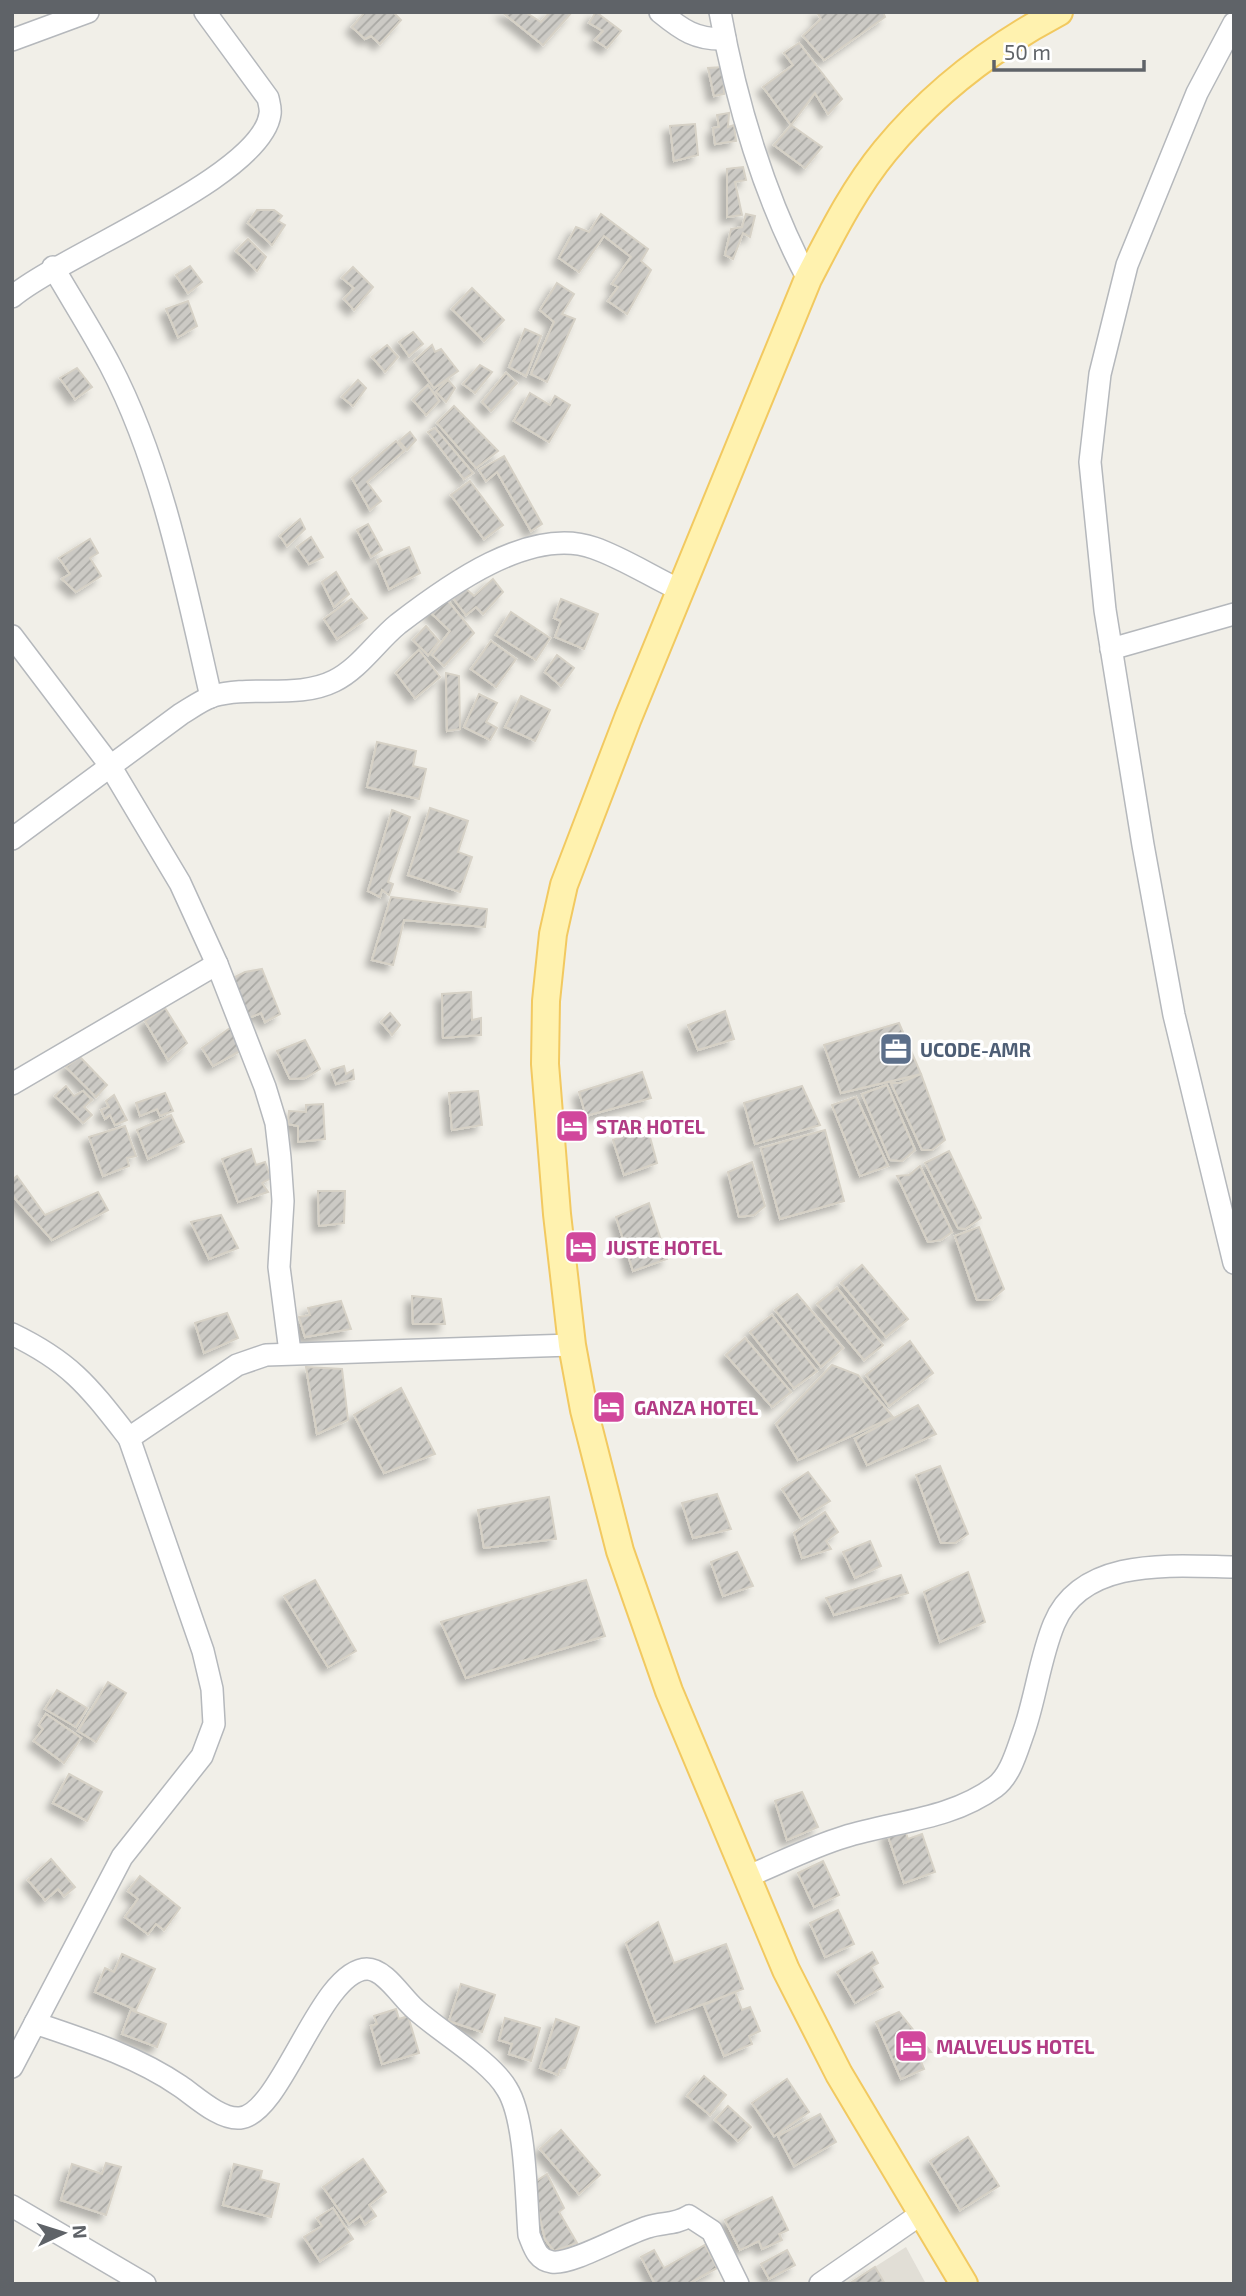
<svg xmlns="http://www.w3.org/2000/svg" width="1246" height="2296" font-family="'Exo 2',sans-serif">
<defs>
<pattern id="building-hatch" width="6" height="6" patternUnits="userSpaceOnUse" patternTransform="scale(1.75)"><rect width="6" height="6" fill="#cccac5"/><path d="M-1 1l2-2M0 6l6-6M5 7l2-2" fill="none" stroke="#a9a8a4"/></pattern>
<filter id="shadow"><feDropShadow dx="-6" dy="6" stdDeviation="3.5" flood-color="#0004"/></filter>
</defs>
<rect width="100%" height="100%" fill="#f1efe8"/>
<!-- education -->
<polygon fill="#e1ded6" points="906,2247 926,2284 848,2284"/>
<!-- building -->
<g fill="url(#building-hatch)" stroke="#d6d1c6" stroke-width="2" filter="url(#shadow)">
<polygon points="365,12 393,12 401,20 380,44 371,36 365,39 352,27"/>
<polygon points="502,12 525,12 541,22 550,12 572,12 543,45"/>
<polygon points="596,12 621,31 607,48 595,40 603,31 589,23"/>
<polygon points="817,12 883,12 885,17 824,60 803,36 821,19"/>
<polygon points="799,43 842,99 828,114 815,93 791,125 763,87 793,65 784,53"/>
<polygon points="723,67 724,94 714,96 708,68"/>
<polygon points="729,113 728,127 734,125 736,141 715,144 713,128 719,127 717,115"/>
<polygon points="695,124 698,155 674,161 670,126"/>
<polygon points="791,125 822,147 805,168 774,145"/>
<polygon points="743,167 746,180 735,182 742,215 727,217 727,169"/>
<polygon points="257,210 274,210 282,216 278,221 285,225 272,245 248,223"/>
<polygon points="601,214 648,249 641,261 651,270 627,314 608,301 618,287 612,284 631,257 604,236 579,272 559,258 576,227 589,232"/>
<polygon points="746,214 755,216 750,237 743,233 733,259 725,255 731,229 742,227"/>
<polygon points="248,239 266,257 257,271 236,251"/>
<polygon points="190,266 202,282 188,293 176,275"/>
<polygon points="353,267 373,287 354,310 344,299 354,288 342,278"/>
<polygon points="557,283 574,294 562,314 575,319 547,382 531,374 554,322 540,310"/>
<polygon points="472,288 504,320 484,341 452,309"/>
<polygon points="188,301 197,326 178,337 166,309"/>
<polygon points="525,329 541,336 526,376 509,367"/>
<polygon points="413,332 423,344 409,356 399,342"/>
<polygon points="387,345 398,357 385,372 372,357"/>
<polygon points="432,345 435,352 441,349 458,371 434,388 414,361"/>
<polygon points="480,365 492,372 475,393 463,384"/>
<polygon points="77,368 92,387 75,399 60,378"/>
<polygon points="506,373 517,383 491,411 482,402"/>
<polygon points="358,380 366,388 353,406 342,397"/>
<polygon points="448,380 455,388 446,402 436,392"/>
<polygon points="428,385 439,401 426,415 413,400"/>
<polygon points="530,393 550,405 555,396 570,405 549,442 514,421"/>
<polygon points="454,406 498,451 476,468 437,423"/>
<polygon points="435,428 473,473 464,479 428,432"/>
<polygon points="410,432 416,440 407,450 399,441"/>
<polygon points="396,441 404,451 367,482 381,501 370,510 352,478"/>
<polygon points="504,456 542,524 531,531 497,472 486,481 479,470"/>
<polygon points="470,481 503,525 484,539 451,495"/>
<polygon points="300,519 305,529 287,546 280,536"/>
<polygon points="368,524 382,550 371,557 357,530"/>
<polygon points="311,537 323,557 309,564 297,547"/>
<polygon points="90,539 98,553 90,558 101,576 76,592 62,579 70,574 59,558"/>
<polygon points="409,547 420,573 389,589 377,560"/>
<polygon points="336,572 349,594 334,607 322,582"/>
<polygon points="493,579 503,592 483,614 476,607 466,615 453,598 464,587 474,596"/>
<polygon points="445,597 474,633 444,666 432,655 450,631 429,611"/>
<polygon points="351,599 367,618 337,639 324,619"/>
<polygon points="561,599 598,614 584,649 555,637 561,621 554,618"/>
<polygon points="511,612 550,638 536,660 496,635"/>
<polygon points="426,626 439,641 428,655 413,640"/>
<polygon points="491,641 516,659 496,687 471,669"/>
<polygon points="419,650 440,677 415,698 396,673"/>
<polygon points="557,655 574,668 561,686 545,672"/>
<polygon points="446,673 459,676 460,729 447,731"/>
<polygon points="479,694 497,703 486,722 497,728 490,740 464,727"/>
<polygon points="521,696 550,710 535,741 505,727"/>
<polygon points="377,742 416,751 413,766 426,769 419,799 367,787"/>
<polygon points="430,808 468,821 458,852 472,857 460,892 408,875"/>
<polygon points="392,810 410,817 388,882 393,884 389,895 382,890 380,897 368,891"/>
<polygon points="391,897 487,909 485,927 404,920 393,965 372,960"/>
<polygon points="262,969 280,1014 265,1022 261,1013 246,1019 231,979 245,972"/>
<polygon points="471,992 472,1020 481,1018 481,1035 443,1038 442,994"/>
<polygon points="165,1008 187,1043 168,1060 145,1021"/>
<polygon points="725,1011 734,1039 698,1050 688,1025"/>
<polygon points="390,1013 400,1025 392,1035 381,1022"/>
<polygon points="899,1023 921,1074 841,1093 824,1045"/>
<polygon points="230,1028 242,1050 213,1066 202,1048"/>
<polygon points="305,1040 320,1069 305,1078 290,1079 277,1051"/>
<polygon points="80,1057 107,1085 96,1097 66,1067"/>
<polygon points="344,1066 346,1074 353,1070 354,1079 336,1084 331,1070"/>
<polygon points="642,1072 651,1098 586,1116 579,1092"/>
<polygon points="921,1074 945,1140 932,1150 922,1150 891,1083 900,1083"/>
<polygon points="887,1085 915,1150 902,1161 890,1160 862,1094"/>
<polygon points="66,1086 74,1096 83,1091 92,1100 84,1107 92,1115 83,1123 55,1096"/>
<polygon points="802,1086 820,1125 755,1144 744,1103"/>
<polygon points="478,1091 482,1125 452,1130 449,1093"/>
<polygon points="165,1093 173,1111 160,1116 157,1109 140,1116 136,1103"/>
<polygon points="114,1095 127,1120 115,1125 110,1115 105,1119 101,1110 109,1107 106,1101"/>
<polygon points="856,1097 888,1166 860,1176 832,1105"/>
<polygon points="323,1104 325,1139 298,1142 298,1126 288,1124 289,1111 306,1112 306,1105"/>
<polygon points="171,1115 184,1142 148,1159 137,1130"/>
<polygon points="125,1126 136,1156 127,1158 129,1166 103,1176 89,1137"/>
<polygon points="647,1126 657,1163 624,1175 613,1140"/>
<polygon points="825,1130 844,1201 780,1219 761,1148"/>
<polygon points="251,1149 256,1165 265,1162 271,1178 262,1183 268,1192 238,1202 222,1159"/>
<polygon points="949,1151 981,1218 965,1229 958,1228 925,1163"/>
<polygon points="752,1162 765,1206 754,1215 739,1217 728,1172"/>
<polygon points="920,1166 952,1232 941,1240 928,1242 897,1176 909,1175"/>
<polygon points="17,1176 45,1215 98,1192 108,1210 52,1240 12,1195 12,1180"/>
<polygon points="318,1191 345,1191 344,1223 319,1226"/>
<polygon points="649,1203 667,1259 633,1271 616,1217"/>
<polygon points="221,1215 238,1248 209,1259 191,1222"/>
<polygon points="979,1227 1004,1289 991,1300 977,1300 955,1236"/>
<polygon points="862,1265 908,1319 886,1337 841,1283"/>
<polygon points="837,1288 883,1345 864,1360 817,1304"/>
<polygon points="797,1294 843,1348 821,1367 775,1310"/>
<polygon points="412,1296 441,1299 445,1324 413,1324"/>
<polygon points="341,1301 351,1329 305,1337 299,1317 310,1315 308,1308"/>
<polygon points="227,1313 238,1338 204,1353 195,1323"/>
<polygon points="772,1315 817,1371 794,1388 750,1332"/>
<polygon points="745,1338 791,1392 772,1407 726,1355"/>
<polygon points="910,1341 933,1373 889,1406 866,1375"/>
<polygon points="832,1365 858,1375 893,1417 798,1460 776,1424"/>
<polygon points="306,1367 342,1369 348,1420 317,1434"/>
<polygon points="401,1388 435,1454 384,1473 354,1415"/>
<polygon points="918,1405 936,1434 867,1465 855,1439"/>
<polygon points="940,1466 968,1534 955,1543 941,1543 916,1475"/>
<polygon points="808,1472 830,1501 801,1519 782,1489"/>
<polygon points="717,1494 731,1529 693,1538 682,1503"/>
<polygon points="549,1497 556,1539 484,1548 478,1510"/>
<polygon points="825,1512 838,1532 826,1541 831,1549 802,1558 794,1533"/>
<polygon points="870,1541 881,1566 855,1578 843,1552"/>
<polygon points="737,1552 753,1586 723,1596 711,1562"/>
<polygon points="968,1572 985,1622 940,1642 924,1592"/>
<polygon points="901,1575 908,1593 834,1615 826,1598"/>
<polygon points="315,1580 356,1651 328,1667 284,1596"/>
<polygon points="586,1580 605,1636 466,1678 441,1622"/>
<polygon points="108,1682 126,1693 96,1742 78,1731"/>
<polygon points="57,1690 87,1708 76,1727 45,1709"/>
<polygon points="46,1714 81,1738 64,1763 34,1741 43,1729 39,1725"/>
<polygon points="69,1774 102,1792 87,1821 53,1803"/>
<polygon points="802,1792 818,1827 787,1840 775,1801"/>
<polygon points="904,1827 908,1839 922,1834 935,1872 904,1883 887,1833"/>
<polygon points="51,1859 75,1887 64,1896 58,1889 45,1900 28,1880"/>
<polygon points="823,1861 839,1895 814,1907 798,1873"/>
<polygon points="140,1876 180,1908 164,1930 156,1924 148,1934 125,1917 138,1899 128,1891"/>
<polygon points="838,1910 854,1944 825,1957 810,1923"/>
<polygon points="658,1922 674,1963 726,1944 743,1989 656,2022 626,1943"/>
<polygon points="872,1952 878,1963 871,1967 883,1987 855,2003 837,1972"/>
<polygon points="122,1954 155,1969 136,2010 95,1992 105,1968 114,1972"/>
<polygon points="461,1984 495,1995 482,2032 449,2021"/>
<polygon points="735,1992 742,2010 750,2007 760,2031 749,2036 752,2044 724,2056 704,2005"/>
<polygon points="396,2009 399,2019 408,2016 419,2053 382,2064 371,2026 377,2024 374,2016"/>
<polygon points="131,2010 166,2024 157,2047 122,2034"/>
<polygon points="899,2012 931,2052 918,2054 924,2069 901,2079 876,2022"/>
<polygon points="505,2018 540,2028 531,2061 509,2054 512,2044 499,2040"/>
<polygon points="556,2019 579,2027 565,2068 560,2069 558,2075 540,2068"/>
<polygon points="704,2076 726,2095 710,2115 687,2096"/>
<polygon points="787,2079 809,2112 774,2136 752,2103"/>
<polygon points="728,2106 751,2127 738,2141 715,2120"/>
<polygon points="820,2114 836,2142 794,2166 778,2136"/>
<polygon points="561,2130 600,2175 579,2194 540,2149"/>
<polygon points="968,2137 999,2186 960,2210 930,2161"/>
<polygon points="363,2159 386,2192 369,2205 376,2216 365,2224 360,2216 349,2224 323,2187"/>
<polygon points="106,2163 121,2167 106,2215 61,2200 72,2164 102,2174"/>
<polygon points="234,2164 262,2171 260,2179 279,2184 271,2217 223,2205"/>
<polygon points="547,2174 564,2208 559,2212 577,2243 554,2251 545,2239 532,2184"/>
<polygon points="772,2197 788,2230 779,2234 782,2240 762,2249 759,2241 740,2250 725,2220"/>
<polygon points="333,2208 353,2239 320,2261 304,2237 322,2226 317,2218"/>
<polygon points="705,2245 717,2268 688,2284 655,2284 641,2257 654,2250 664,2268"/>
<polygon points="787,2250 795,2265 769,2279 761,2264"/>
<polygon points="875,2267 885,2284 849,2284"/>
</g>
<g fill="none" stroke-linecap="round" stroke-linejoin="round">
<defs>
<g id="minor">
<path d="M660 12C682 30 696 40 725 39"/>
<path d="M720 12C736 102 765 199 808 279"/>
<polyline points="1234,23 1197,93 1127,265 1100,374 1090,462 1105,610 1143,845 1174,1015 1234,1263"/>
<polyline points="12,40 88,12"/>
<path d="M53 267C72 300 92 331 110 365 162 464 186 588 211 697"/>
<path d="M12 297C63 254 262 177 270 114 271 109 269 103 268 98L205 12"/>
<polyline points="12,636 109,764 180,883 217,964 265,1087 276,1123 280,1158 283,1201 279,1267 290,1352"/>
<polyline points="1111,649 1234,614"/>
<path d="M12 839 181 714C191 708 202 700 213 696 252 685 298 699 334 681 359 669 377 641 398 624 446 587 530 525 594 548 623 558 652 577 680 590"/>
<polyline points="12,1084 217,964"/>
<path d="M12 1334C72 1363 89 1387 129 1438"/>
<path d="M746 1877C778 1864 811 1847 844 1837 895 1821 950 1820 995 1787 1011 1775 1017 1750 1024 1731 1036 1696 1040 1658 1054 1624 1082 1556 1174 1566 1234 1567"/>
<path d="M35 2023C85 2040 136 2056 180 2086 195 2096 220 2120 240 2118 282 2114 320 1970 367 1969 385 1969 402 1998 415 2009 440 2032 491 2061 507 2089 526 2119 526 2197 529 2235 534 2247 537 2260 552 2262 572 2265 624 2234 648 2227 663 2222 675 2225 689 2216L712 2231 738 2284"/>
<polyline points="12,2067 122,1857 202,1756 214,1724 212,1689 203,1651 129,1438 237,1365 266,1355 572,1345"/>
<polyline points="12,2206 145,2284"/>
<polyline points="820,2284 921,2214"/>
</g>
<path id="major" d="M964 2284 839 2074 786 1970 669 1691 620 1551 584 1410 572 1345 557 1214 545 1064 546 1001 553 934 564 885 628 718 808 279C831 235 853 190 885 151 932 94 993 47 1059 12"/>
</defs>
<!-- minor casing -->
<use href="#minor" stroke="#b5b8bc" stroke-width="24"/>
<!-- major casing -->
<use href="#major" stroke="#f2c960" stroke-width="30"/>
<!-- minor -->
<use href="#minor" stroke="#fff" stroke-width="21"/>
<!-- major -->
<use href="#major" stroke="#fff2af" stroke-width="26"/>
</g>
<!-- icons -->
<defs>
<symbol id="office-square" viewBox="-11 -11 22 22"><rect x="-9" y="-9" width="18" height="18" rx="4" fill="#5c6f8a" stroke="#fff"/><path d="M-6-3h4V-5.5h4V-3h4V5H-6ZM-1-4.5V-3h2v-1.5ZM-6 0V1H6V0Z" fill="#fff"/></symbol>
<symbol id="hotel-square" viewBox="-11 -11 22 22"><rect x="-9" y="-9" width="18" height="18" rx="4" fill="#d1479c" stroke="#fff"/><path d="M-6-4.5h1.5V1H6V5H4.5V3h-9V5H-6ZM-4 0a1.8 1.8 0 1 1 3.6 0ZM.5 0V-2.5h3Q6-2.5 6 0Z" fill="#fff"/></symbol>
</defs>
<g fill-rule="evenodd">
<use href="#office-square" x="877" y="1030" width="38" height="38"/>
<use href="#hotel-square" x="553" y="1107" width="38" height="38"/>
<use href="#hotel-square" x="562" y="1228" width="38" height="38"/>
<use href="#hotel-square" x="590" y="1388" width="38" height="38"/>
<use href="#hotel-square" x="892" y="2027" width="38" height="38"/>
</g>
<g text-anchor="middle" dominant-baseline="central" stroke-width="7" stroke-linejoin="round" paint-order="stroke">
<!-- service labels -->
<g font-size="19" font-weight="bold" fill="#4e5e75" stroke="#fff" text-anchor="start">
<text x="920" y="1049">UCODE-AMR</text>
</g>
<!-- hotel labels -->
<g font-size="19" font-weight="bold" fill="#b23c85" stroke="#fff" text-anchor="start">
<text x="596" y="1126">STAR HOTEL</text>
<text x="606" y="1247">JUSTE HOTEL</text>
<text x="634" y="1407">GANZA HOTEL</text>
<text x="936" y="2046">MALVELUS HOTEL</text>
</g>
</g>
<!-- border -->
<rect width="1246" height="2296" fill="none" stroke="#5f6368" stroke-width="28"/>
<!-- north arrow -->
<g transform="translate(63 2233) rotate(86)" stroke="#ffffff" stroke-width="5" paint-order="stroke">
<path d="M0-5L12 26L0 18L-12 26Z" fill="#5f6368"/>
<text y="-10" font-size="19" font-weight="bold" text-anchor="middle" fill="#5f6368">N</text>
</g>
<!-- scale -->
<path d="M994 60v10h150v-10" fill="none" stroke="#5f6368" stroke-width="3.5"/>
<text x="1004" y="60" font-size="21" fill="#5f6368" stroke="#ffffff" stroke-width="5" paint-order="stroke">50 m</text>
</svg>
